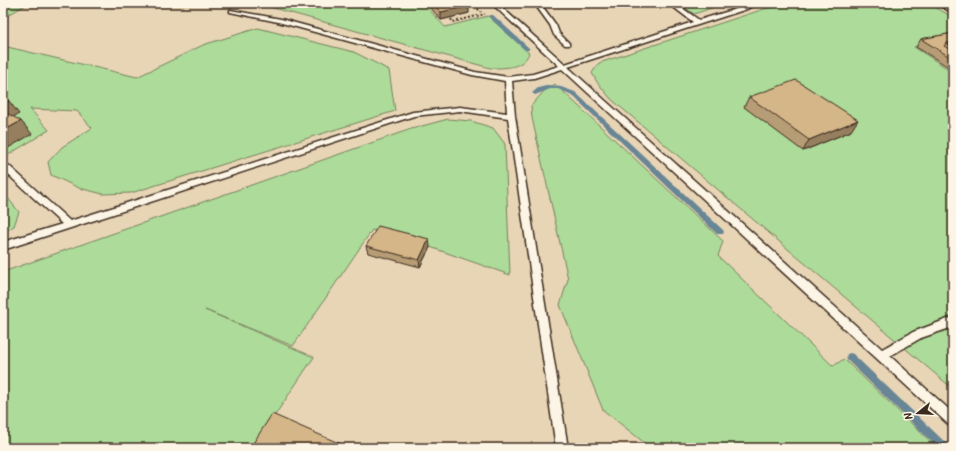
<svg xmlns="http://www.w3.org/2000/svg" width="956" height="451" font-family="Kalam,sans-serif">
<rect width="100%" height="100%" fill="#f0e2c9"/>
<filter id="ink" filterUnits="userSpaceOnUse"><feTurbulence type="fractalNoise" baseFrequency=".025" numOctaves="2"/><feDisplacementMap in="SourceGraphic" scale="8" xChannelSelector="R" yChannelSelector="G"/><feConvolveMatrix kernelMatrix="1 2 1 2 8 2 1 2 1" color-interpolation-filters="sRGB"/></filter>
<g filter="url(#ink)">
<!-- built -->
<rect fill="#e8d5b6" x="3" y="3" width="950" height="445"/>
<!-- green -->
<g fill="#addb99" stroke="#74825c">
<polygon points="3,3 29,3 3,18"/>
<path d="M255 3H423L445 27 488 16 529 53C523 69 504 68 490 68Z"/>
<polygon points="678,3 726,3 694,14"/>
<polygon points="795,3 927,3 953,17 953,35 914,47 953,72 953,389 611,99 597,82 592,73 599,63 764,9"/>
<polygon points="258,28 354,52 389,70 395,111 131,193 103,194 79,188 51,175 48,162 62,147 92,128 77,111 30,109 49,130 3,158 3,46 137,77 203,45"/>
<polygon points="555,84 723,241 718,256 833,366 844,359 937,448 651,448 603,410 560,305 568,279 532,118 531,106 544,91"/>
<polygon points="448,119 471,121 493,128 505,144 510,275 430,247 372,230 293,346 205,310 314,357 253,448 3,448 3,272 411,129"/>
<polygon points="3,192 19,212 14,226 3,233"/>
</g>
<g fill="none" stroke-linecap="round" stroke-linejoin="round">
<!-- stream -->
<g fill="#678695" fill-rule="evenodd">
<polygon points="489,15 493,15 529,48 529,50 525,50 489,17"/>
<polygon points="550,85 561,87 575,92 723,230 724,232 723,234 717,234 572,95 558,89 550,89 535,95 532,93 538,88"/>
<polygon points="850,353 853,354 948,445 950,448 938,448 847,360 846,357 847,354"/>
</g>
<defs>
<g id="lane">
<polygon points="491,3 497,3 565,64 693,22 668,3 675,3 699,20 743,7 751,3 758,3 747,9 568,67 882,349 913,332 953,317 953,327 921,338 890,356 953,413 953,427 949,425 562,69 534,78 512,81 515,116 568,448 556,448 508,118 460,111 414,116 3,250 3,242 62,224 3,170 3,162 6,163 70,221 413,112 460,107 507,113 505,81 472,75 278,22 230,12 230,10 281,19 475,72 508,77 533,74 559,66"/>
<polygon points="534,3 540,3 556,25 559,33 569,43 569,45 565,45 554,35 550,25"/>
<polygon points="935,3 942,3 953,9 953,13"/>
</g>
</defs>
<!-- lane casing -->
<use href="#lane" stroke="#3b2a1e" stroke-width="3"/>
<!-- path -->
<g stroke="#3b2a1e" stroke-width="2" stroke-dasharray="2 2" stroke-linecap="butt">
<polyline points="472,3 481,12"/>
<polyline points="451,19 453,22 485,14"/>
</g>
<!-- lane -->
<use href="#lane" fill="#fcf5e5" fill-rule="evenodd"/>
</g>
<!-- wall -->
<g fill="#b79d75" stroke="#3b2a1e">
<polygon points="426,3 466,3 469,13 441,20"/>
<polygon points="953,33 953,67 950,68 916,47 921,39"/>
<polygon points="749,97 851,131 803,151 744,107"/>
<polygon points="366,246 430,247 420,267 368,253"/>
</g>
<!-- shaded-wall -->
<g fill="#957f5f" stroke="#3b2a1e">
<polygon points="469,6 469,13 441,20 441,12"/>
<polygon points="953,64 953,67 950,68"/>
<polygon points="9,101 19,114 6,120 3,117 3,104"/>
<polygon points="858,120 851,131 803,151 809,140"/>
<polygon points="21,121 32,134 3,151 3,131"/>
<polygon points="429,239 430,247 420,267 419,260"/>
</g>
<!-- building -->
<g fill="#d5b688" stroke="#3b2a1e">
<polygon points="432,3 466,3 469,6 441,12"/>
<polygon points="953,33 953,42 946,43 944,46 953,51 953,59 921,39"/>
<polygon points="953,42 953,47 946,43"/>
<polygon points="796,80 858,120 809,140 749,97"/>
<polygon points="3,99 9,101 3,104"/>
<polygon points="3,111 21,121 3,131"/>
<polygon points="378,226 429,239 419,260 366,246"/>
<polygon points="272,414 350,448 250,448"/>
</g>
</g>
<!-- margin -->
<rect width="956" height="451" fill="none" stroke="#fcf5e5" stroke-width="16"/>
<rect x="8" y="8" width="940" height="435" fill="none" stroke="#3b2a1e" stroke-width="1.5" filter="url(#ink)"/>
<!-- north arrow -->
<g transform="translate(918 413) rotate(252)" stroke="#fcf5e5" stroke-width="3" paint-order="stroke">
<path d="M0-3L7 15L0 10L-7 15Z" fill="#3b2a1e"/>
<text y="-6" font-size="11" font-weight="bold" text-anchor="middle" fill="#3b2a1e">N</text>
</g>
</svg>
